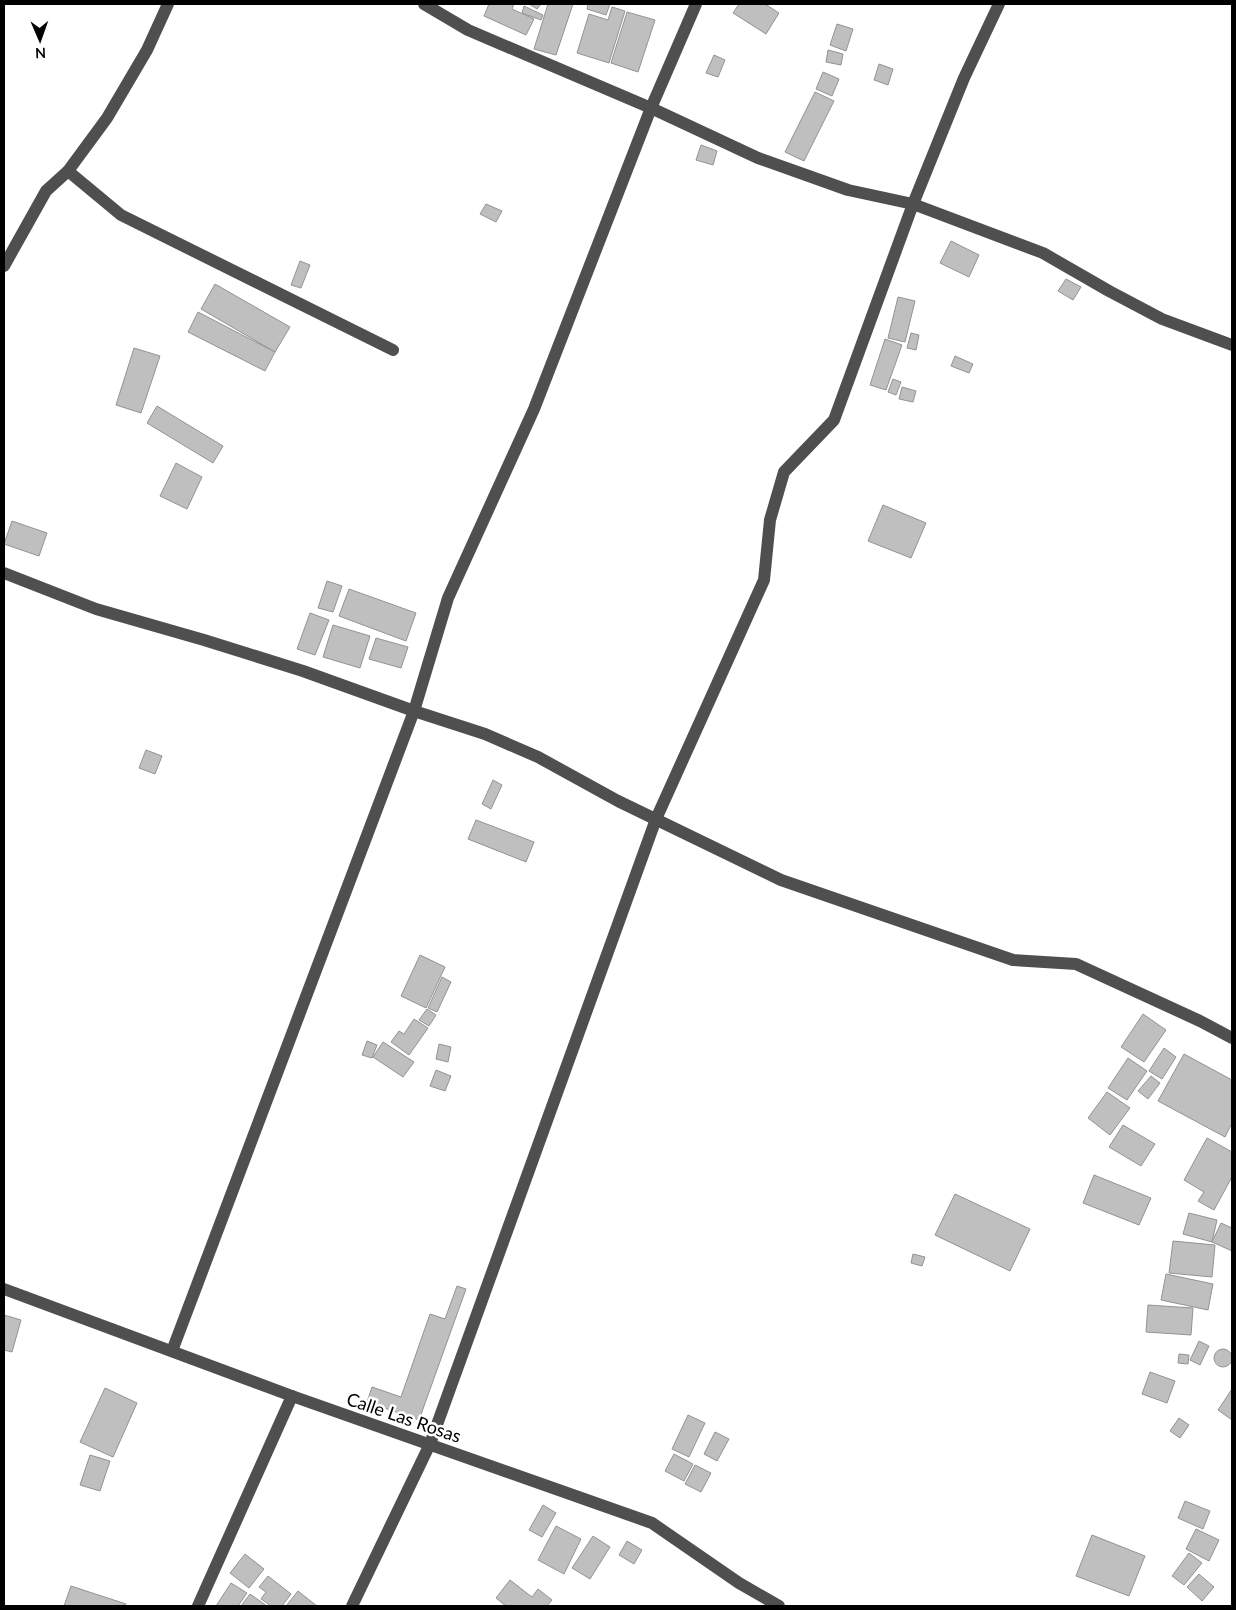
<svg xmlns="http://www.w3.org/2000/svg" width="1236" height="1610" font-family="Lato,sans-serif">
<rect width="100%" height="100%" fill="#fff"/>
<!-- building -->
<g fill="#bfbfbf" stroke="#939393">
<polygon points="489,4 514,4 512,9 534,19 526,35 484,16"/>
<polygon points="529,4 541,4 537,9"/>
<polygon points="548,4 573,4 556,55 534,49"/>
<polygon points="588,4 610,4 606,15 587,9"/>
<polygon points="739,4 765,4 779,13 766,34 733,13"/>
<polygon points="524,6 543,15 541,20 522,13"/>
<polygon points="612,7 625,11 609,63 577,53 589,14 608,20"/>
<polygon points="627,12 655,20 638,72 611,63"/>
<polygon points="837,24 853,29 846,51 830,45"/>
<polygon points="828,50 843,54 841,65 826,62"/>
<polygon points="714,55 725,60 718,77 706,73"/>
<polygon points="879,64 893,69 888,85 874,80"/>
<polygon points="823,72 839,79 832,96 816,89"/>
<polygon points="815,92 834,101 804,161 785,152"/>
<polygon points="701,145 717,151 713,165 696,160"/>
<polygon points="486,204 502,211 496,222 480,214"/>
<polygon points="951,241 979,255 969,277 940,263"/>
<polygon points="300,261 310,265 301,288 291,285"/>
<polygon points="1066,279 1081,287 1073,300 1058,291"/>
<polygon points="215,284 290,327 275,352 201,309"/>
<polygon points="898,297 915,301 905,342 888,338"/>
<polygon points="198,312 275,352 265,371 188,332"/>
<polygon points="911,333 919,335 916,350 907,348"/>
<polygon points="885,339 902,345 886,390 870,385"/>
<polygon points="134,348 160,356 141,413 116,405"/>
<polygon points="955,356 973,364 969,373 951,366"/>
<polygon points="893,379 901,382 896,395 888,392"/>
<polygon points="902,387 916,391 913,402 899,399"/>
<polygon points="157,406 223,446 213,463 147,423"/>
<polygon points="176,463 202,477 187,509 160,496"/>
<polygon points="883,505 926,523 911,558 868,541"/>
<polygon points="12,521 47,533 39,556 4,544"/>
<polygon points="327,581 342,586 333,612 318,608"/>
<polygon points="349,589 416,613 406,641 339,616"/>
<polygon points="310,613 329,620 315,655 297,649"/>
<polygon points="333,625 370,636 360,668 323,657"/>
<polygon points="376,638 408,647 401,668 369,659"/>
<polygon points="146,750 162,756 155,774 139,768"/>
<polygon points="493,780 502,785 491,809 482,804"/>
<polygon points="476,820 534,842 526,862 468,839"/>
<polygon points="420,955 445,967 426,1008 401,996"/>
<polygon points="442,977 451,982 437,1012 428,1008"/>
<polygon points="427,1009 436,1015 429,1026 419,1020"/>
<polygon points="1143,1014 1166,1030 1144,1062 1121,1047"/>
<polygon points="414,1019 428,1028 409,1055 391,1042 399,1031 404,1034"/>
<polygon points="367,1041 377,1045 372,1058 362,1055"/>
<polygon points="383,1042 414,1062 403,1077 373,1057"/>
<polygon points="439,1044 451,1047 448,1062 436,1059"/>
<polygon points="1164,1048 1176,1057 1162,1079 1149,1071"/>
<polygon points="1184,1054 1232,1080 1232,1123 1225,1137 1158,1101"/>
<polygon points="1128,1058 1147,1071 1127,1100 1108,1088"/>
<polygon points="436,1070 451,1076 445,1091 430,1086"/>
<polygon points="1151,1076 1160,1083 1148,1099 1138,1091"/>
<polygon points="1107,1092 1130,1108 1110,1135 1088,1118"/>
<polygon points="1123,1125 1155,1144 1141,1166 1109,1147"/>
<polygon points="1207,1138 1232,1152 1232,1177 1214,1210 1198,1201 1204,1192 1184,1180"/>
<polygon points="1094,1175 1151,1198 1139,1225 1083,1203"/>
<polygon points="955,1194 1030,1229 1010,1271 935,1235"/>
<polygon points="1189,1213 1217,1220 1212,1242 1183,1234"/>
<polygon points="1221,1223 1232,1228 1232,1251 1212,1242"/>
<polygon points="1173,1241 1215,1245 1212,1277 1169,1273"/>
<polygon points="913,1254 925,1257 922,1266 911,1263"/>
<polygon points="1166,1274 1213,1284 1208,1310 1161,1300"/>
<polygon points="457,1286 466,1289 419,1420 367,1402 372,1387 401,1397 430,1314 445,1319"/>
<polygon points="1148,1305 1193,1308 1191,1335 1146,1332"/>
<polygon points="4,1315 21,1320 12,1352 4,1350"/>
<polygon points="1199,1341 1209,1346 1200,1365 1190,1360"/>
<circle cx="1223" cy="1358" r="9"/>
<polygon points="1179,1354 1189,1355 1188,1364 1178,1363"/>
<polygon points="1150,1372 1175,1381 1167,1403 1142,1394"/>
<polygon points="105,1388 137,1403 113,1457 80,1442"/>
<polygon points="1232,1389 1232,1420 1218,1410"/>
<polygon points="688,1415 705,1423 689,1457 672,1449"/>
<polygon points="1179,1418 1189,1425 1180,1438 1170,1431"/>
<polygon points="715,1432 729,1439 717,1461 704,1454"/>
<polygon points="674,1454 693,1464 684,1481 665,1471"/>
<polygon points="90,1455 110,1461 100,1491 80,1485"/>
<polygon points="695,1465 711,1473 701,1492 685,1484"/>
<polygon points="1185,1501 1210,1511 1203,1529 1178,1518"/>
<polygon points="543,1505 556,1513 542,1537 529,1530"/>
<polygon points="556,1526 581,1539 564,1574 538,1560"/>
<polygon points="1196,1529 1219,1540 1209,1561 1186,1549"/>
<polygon points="1092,1535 1145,1556 1129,1596 1076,1576"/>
<polygon points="593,1536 610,1547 590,1579 572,1568"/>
<polygon points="627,1541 642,1550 634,1564 619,1555"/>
<polygon points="1189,1553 1202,1563 1184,1585 1172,1576"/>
<polygon points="245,1554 264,1569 249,1588 230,1573"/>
<polygon points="1199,1574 1214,1587 1202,1601 1187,1587"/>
<polygon points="268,1576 291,1594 282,1606 271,1606 261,1599 266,1592 259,1587"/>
<polygon points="510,1580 532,1597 538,1589 552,1600 547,1606 506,1606 496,1598"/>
<polygon points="231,1583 247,1593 238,1606 216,1606"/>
<polygon points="71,1586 126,1604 125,1606 64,1606"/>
<polygon points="298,1591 317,1606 286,1606"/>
<polygon points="250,1594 267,1606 241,1606"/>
</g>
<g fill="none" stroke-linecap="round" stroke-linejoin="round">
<!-- minor -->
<g stroke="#4f4f4f" stroke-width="12">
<polyline points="424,4 468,30 651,108 758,158 848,190 913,204 1043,253 1109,291 1162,319 1232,345"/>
<polyline points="68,171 121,215 393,350"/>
<polyline points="4,266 46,191 68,171 107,118 147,50 168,4"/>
<polyline points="4,573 96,609 204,640 303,671 414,711 448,598 534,409 651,108 696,4"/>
<polyline points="4,1289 292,1396 652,1523 739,1583 779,1606"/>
<polyline points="172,1351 414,711 485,734 538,757 618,801 781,880 1013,960 1076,964 1200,1021 1232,1038"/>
<polyline points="198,1606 292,1396"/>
<polyline points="352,1606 430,1444 656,819 764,580 770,520 784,472 834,420 913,204 964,78 999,4"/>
</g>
</g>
<g text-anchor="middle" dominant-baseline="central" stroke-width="5" stroke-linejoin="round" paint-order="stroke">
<!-- street labels -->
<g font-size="18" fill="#000" stroke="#fff">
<text transform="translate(404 1417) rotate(19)">Calle Las Rosas</text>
</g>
</g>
<!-- border -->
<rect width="1236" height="1610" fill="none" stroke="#000000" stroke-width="10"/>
<!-- north arrow -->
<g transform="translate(40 40) rotate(178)" stroke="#ffffff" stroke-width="4" paint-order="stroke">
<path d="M0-4L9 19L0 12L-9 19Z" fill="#000000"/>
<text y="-8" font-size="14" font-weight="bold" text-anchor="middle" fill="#000000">N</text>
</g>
</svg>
